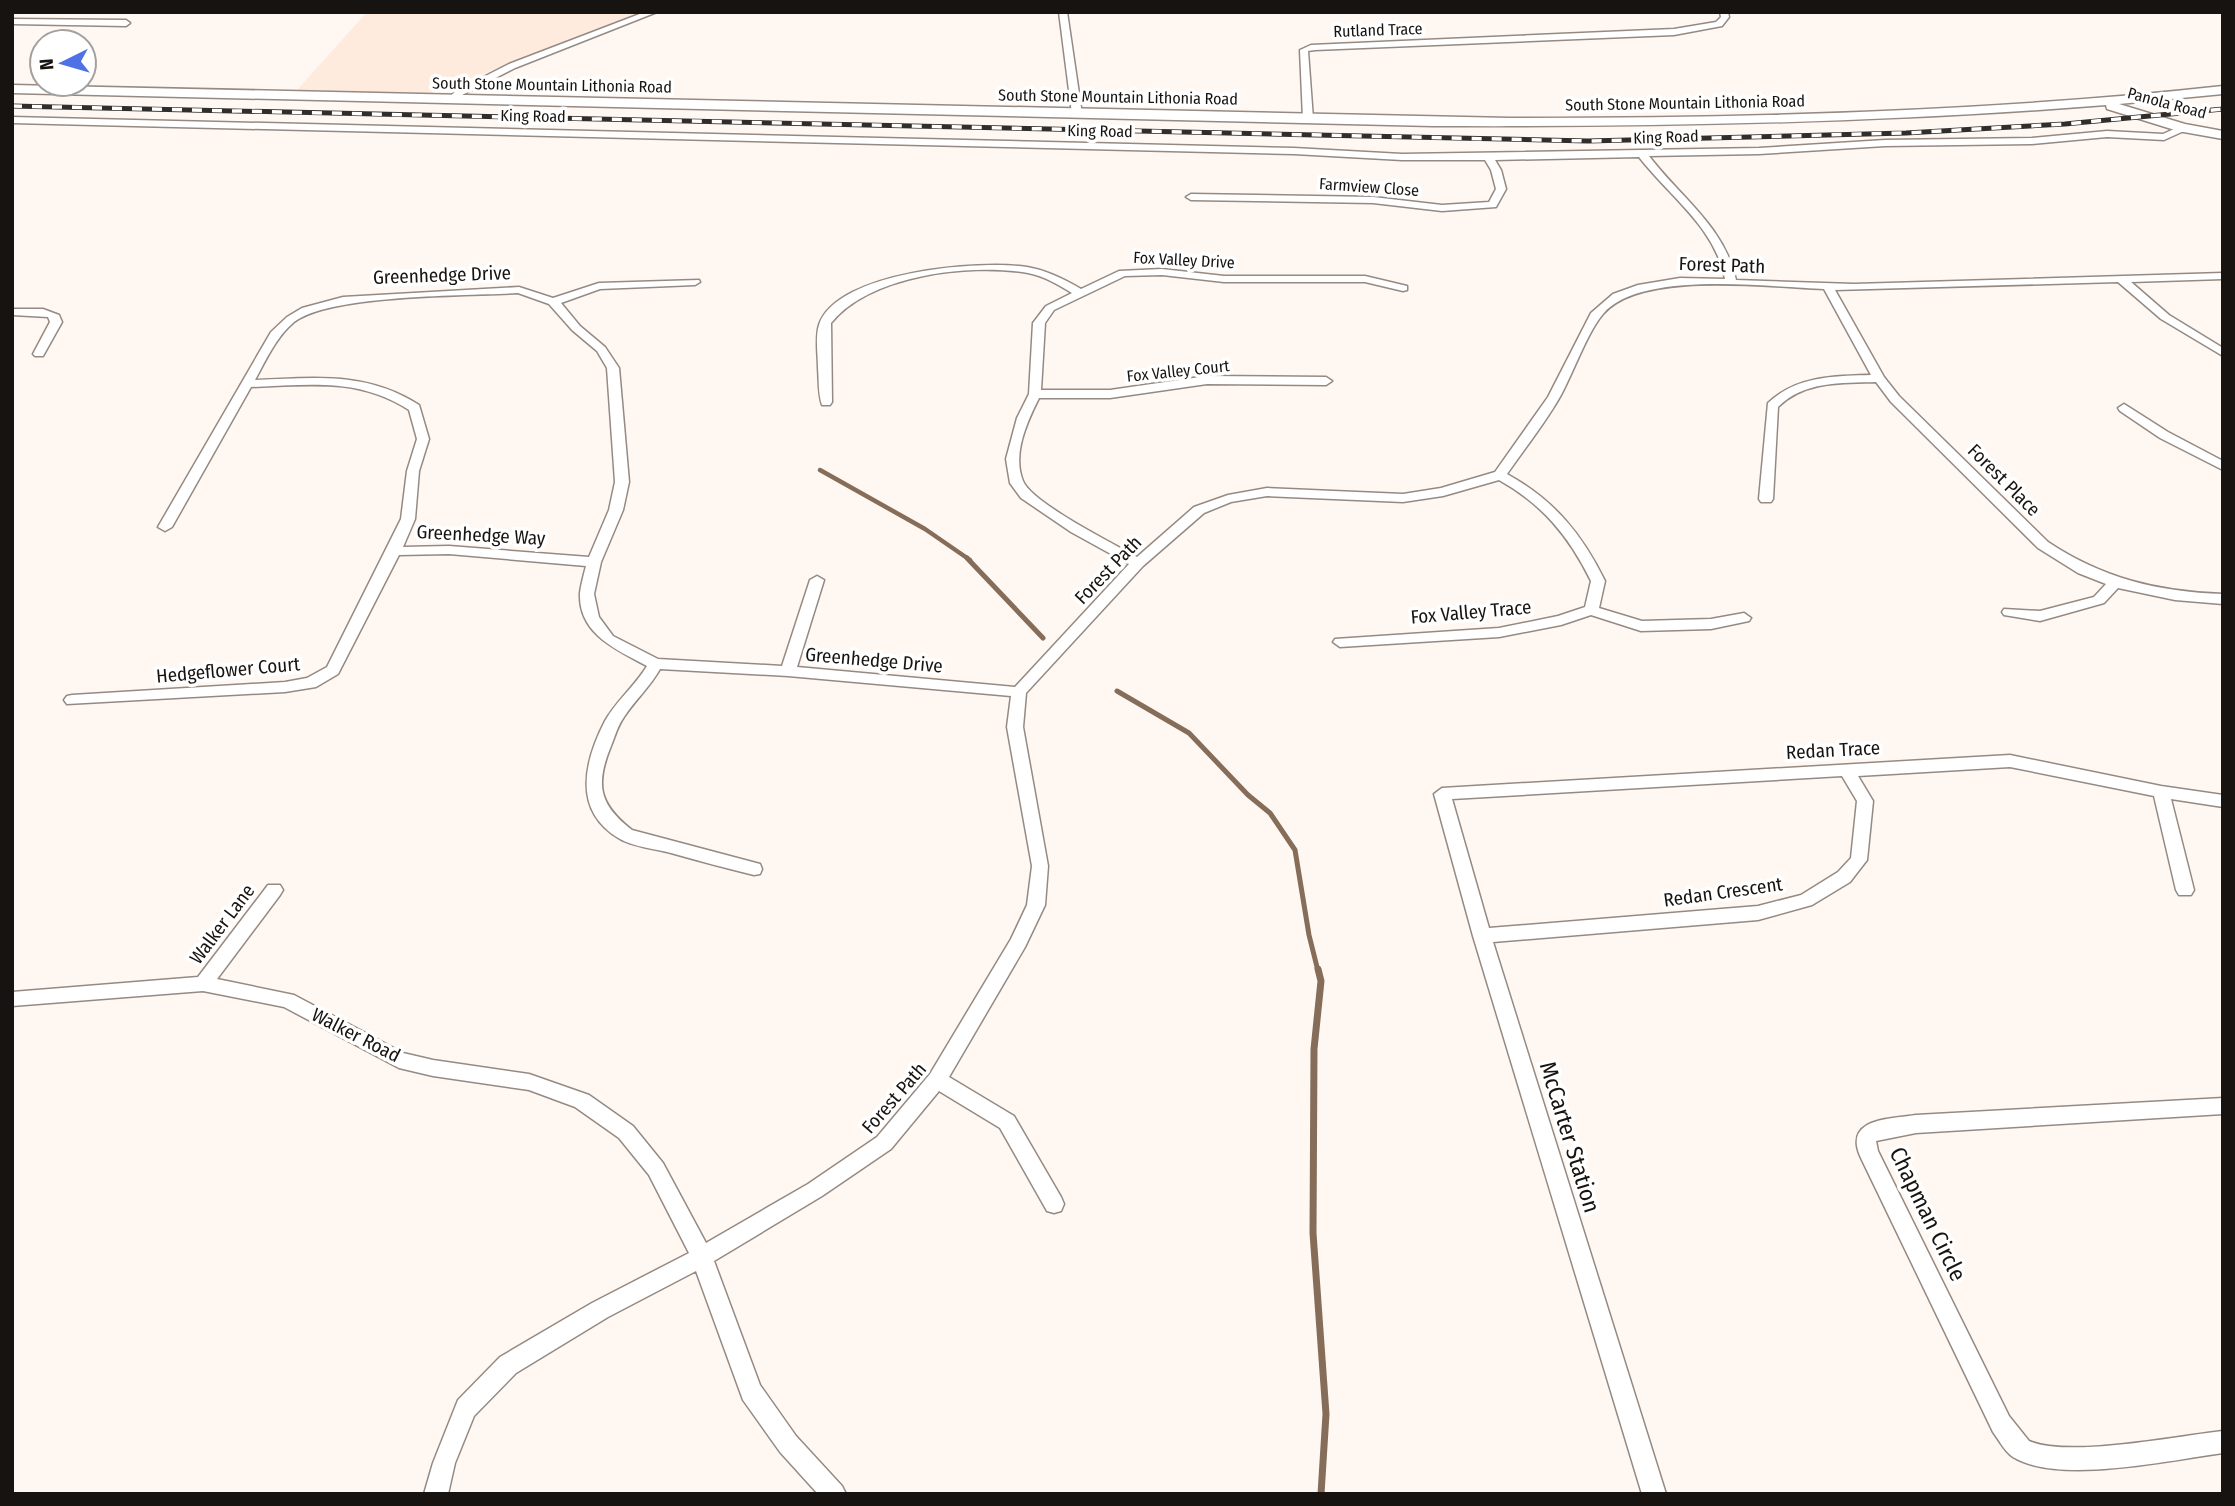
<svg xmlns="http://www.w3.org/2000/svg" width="2235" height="1506" font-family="'Fira Sans Condensed',sans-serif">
<rect width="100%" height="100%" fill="#fff8f2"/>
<!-- built -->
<polygon fill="#feebdd" points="367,12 649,12 429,94 297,90"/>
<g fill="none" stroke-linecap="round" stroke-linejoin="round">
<!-- stream-far2 -->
<polyline stroke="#866d5a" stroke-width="4.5" points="820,470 925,529 970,560"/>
<!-- stream-far1 -->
<g stroke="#866d5a" stroke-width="5">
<polyline points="967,558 1043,638"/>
<polyline points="1117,691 1189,733 1248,795 1270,813 1295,850 1309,935 1318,971"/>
</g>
<!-- stream -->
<polyline stroke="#866d5a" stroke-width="7" points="1318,969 1321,981 1314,1049 1313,1233 1326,1414 1321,1494"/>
<defs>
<g id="minor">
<polygon points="645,12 657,12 515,68 462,95 454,102 446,100 456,91 509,64"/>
<polygon points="1059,12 1067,12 1082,114 1077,117 1072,114"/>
<polygon points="1720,12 1728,12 1729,17 1722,26 1674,35 1315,50 1308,51 1313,119 1308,122 1303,119 1300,50 1311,45 1674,29 1716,22 1721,17"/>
<polygon points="12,19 126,20 130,23 126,26 12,24"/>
<path d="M12 117 1294 148 1402 154 1759 148 1885 140 2032 138 2107 131 2163 134 2183 125 2188 128 2186 130 2164 140 2107 137 2032 144 1885 146 1759 154 1649 156C1680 197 1725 227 1736 280L1854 284 2223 273V279L2131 282 2169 315 2223 348V356L2161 319 2118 282 1835 290 1884 377 1899 396 2048 542C2102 578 2158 592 2223 594V604L2175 600 2118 588 2104 603 2040 621 2004 615 2002 612 2004 609 2040 611 2094 597 2106 584 2078 573 2038 548 1891 402 1876 382C1841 383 1804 381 1778 407L1773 499 1771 502H1761L1759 499 1768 403C1796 376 1834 376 1871 375L1824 289C1768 287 1640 270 1603 314 1588 331 1573 373 1561 395 1546 422 1525 448 1507 474 1554 500 1582 534 1605 581L1599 608 1642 621 1711 619 1744 613 1751 618 1749 621 1711 629 1641 631 1591 615 1561 625 1499 637 1340 647 1333 642 1335 639 1499 628 1558 616 1585 607 1591 581C1569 536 1542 504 1499 480L1443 496 1403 502 1267 496 1231 502 1204 513 1143 566 1026 693 1023 727 1048 866 1045 905 1025 947 949 1077 1014 1116 1061 1197 1064 1204 1061 1211 1054 1213 1047 1211 1000 1128 939 1091 891 1149 822 1196 714 1261 760 1385 796 1436 842 1486 846 1494H818L780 1452 743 1400 696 1271 608 1317 516 1373 474 1416 455 1463 448 1494H424L433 1463 458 1400 500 1357 592 1303 689 1253 649 1175 619 1138 575 1107 529 1090 433 1076 399 1068 284 1007 203 991 12 1006V992L198 977 268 885H280L283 890 280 895 217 979 294 995 403 1053 433 1060 529 1074 589 1095 633 1126 663 1163 706 1243 808 1184 877 1137 930 1074 1011 939 1027 905 1032 866 1007 727 1011 696 788 676 660 669C650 687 635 700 624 717 618 725 615 736 611 746 595 785 599 804 632 830L760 864 762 869 760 874 754 875C726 868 699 861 671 853 656 849 634 847 620 839 572 811 584 762 605 721 616 701 635 686 647 666 617 650 578 634 580 593 581 584 584 574 586 566L449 554 399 555 338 674 316 687 285 692 67 704 64 700 67 696 72 695 285 682 307 678 327 667 401 519 407 471 417 439 409 410C358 377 308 385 251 387L172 527 165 531 158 527 271 332 287 317 302 308 343 297 519 287 553 298 599 283 699 280 700 282 695 285 600 289 561 303 580 326 605 347 619 368 629 482 623 510 601 562 594 594 599 617 613 636 658 659 782 666 810 580 817 576 824 580 797 667 1015 687 1129 564 1071 532 1021 498 1010 483 1006 459 1017 418 1029 394 1033 323 1046 306 1072 293C1059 285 1044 276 1028 273 969 263 870 275 831 323L832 402 830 405H822C818 394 819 379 818 368 818 355 815 337 819 325 837 271 980 260 1027 267 1046 270 1064 279 1081 289L1119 271 1162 269 1224 276H1365L1407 286V290L1403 291 1365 282H1224L1162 275 1125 276 1054 310 1045 323 1041 390H1110L1207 376 1326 377 1332 381 1326 385 1207 384 1110 398H1039C1027 422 1012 454 1023 481 1032 503 1114 544 1137 557L1194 507 1228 495 1267 488 1403 494 1441 488 1495 472 1548 397 1591 313 1613 294 1638 285 1680 278 1725 279C1715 227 1670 197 1639 157L1495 160 1501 170 1506 189 1496 207 1442 211 1373 203 1191 200 1186 197 1191 194 1373 197 1442 205 1489 202 1496 189 1491 170 1485 160H1402L1294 154 12 123ZM518 293 549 304 572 330 597 351 607 368 615 482 609 510 589 557 449 546 403 547 415 519 419 471 429 439 419 405C366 371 315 378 255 380 266 360 276 337 294 322 330 294 468 296 518 293Z"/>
<polygon points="12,309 43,309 59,315 62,322 43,356 35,356 33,354 50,322 48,317 12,315"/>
<polygon points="2124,404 2168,432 2223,461 2223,470 2160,438 2120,411 2118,408"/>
<path d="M2010 755 2161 786 2223 795V807L2171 799 2194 890 2191 895H2179L2176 890 2154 796 2010 767 1858 776 1873 801 1867 860 1850 882 1812 905 1758 920 1493 942 1666 1494H1642L1473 936 1434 794 1442 788ZM1842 776 1857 801 1851 858 1838 872 1801 895 1758 906 1489 928 1452 799Z"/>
<path d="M2223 1098V1114L1916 1133 1876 1141 1878 1151 2009 1416 2029 1441C2069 1458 2177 1436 2223 1431V1453C2171 1460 2058 1485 2013 1457 2005 1452 1999 1440 1993 1432L1861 1158C1842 1118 1890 1119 1916 1115Z"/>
</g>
<path id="secondary" d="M12 85 1510 118C1747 118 1986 112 2223 86V94L2119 104 2185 124 2223 131V139L2178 131 2107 109 2106 105C1882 123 1657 127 1433 126L12 93Z"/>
</defs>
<!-- minor casing -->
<use href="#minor" stroke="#958a83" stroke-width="3"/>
<!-- secondary casing -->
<use href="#secondary" stroke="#958a83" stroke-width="3"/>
<!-- minor -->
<use href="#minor" fill="#fff" fill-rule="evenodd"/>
<!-- secondary -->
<use href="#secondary" fill="#fff" fill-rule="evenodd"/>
<defs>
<polyline id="rail" points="12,106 1588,141 1906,133 2065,124 2223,109"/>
</defs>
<!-- rail casing -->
<use href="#rail" stroke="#312d2a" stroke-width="5"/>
<!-- rail -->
<use href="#rail" stroke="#fff" stroke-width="3.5" stroke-dasharray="10" stroke-linecap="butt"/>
</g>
<g text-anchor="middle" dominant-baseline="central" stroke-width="7" stroke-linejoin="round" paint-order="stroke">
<!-- far-street labels -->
<g font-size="16" fill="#171310" stroke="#fff">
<text transform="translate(1378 30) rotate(-2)">Rutland Trace</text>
<text transform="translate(552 85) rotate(1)">South Stone Mountain Lithonia Road</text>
<text transform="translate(1118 97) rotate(1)">South Stone Mountain Lithonia Road</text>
<text transform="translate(1685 103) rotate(-1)">South Stone Mountain Lithonia Road</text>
<text transform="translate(2167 103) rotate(15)">Panola Road</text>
<text transform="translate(533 116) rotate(1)">King Road</text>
<text transform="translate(1100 131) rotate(1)">King Road</text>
<text transform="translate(1666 137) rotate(-2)">King Road</text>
<text transform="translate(1369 187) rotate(4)">Farmview Close</text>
<text transform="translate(1184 260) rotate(3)">Fox Valley Drive</text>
<text transform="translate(1178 371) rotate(-6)">Fox Valley Court</text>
</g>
<!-- street labels -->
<g font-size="19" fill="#171310" stroke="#fff">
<text transform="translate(1722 265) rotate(2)">Forest Path</text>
<text transform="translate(442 275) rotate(-2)">Greenhedge Drive</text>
<text transform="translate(2004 480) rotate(45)">Forest Place</text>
<text transform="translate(481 535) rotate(3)">Greenhedge Way</text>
<text transform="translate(1108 570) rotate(-46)">Forest Path</text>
<text transform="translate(1471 612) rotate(-5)">Fox Valley Trace</text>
<text transform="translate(874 660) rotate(5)">Greenhedge Drive</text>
<text transform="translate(228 670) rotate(-5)">Hedgeflower Court</text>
<text transform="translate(1833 750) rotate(-3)">Redan Trace</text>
<text transform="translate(1723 892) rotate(-8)">Redan Crescent</text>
<text transform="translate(222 924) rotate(-53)">Walker Lane</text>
<text transform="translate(356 1035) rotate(27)">Walker Road</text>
<text transform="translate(894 1098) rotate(-49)">Forest Path</text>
</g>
<!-- near-street labels -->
<g font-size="23" fill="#171310" stroke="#fff">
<text transform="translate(1570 1137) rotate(73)">McCarter Station</text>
<text transform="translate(1928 1214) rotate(64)">Chapman Circle</text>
</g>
</g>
<!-- border -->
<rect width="2235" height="1506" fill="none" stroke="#171310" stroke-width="28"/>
<!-- north arrow -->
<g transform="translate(63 63) rotate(265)"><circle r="33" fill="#ffffff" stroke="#a2a19f" stroke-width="2"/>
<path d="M0-5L12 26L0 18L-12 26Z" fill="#4e71e5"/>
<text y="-10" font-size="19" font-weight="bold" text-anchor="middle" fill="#171310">N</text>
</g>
</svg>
